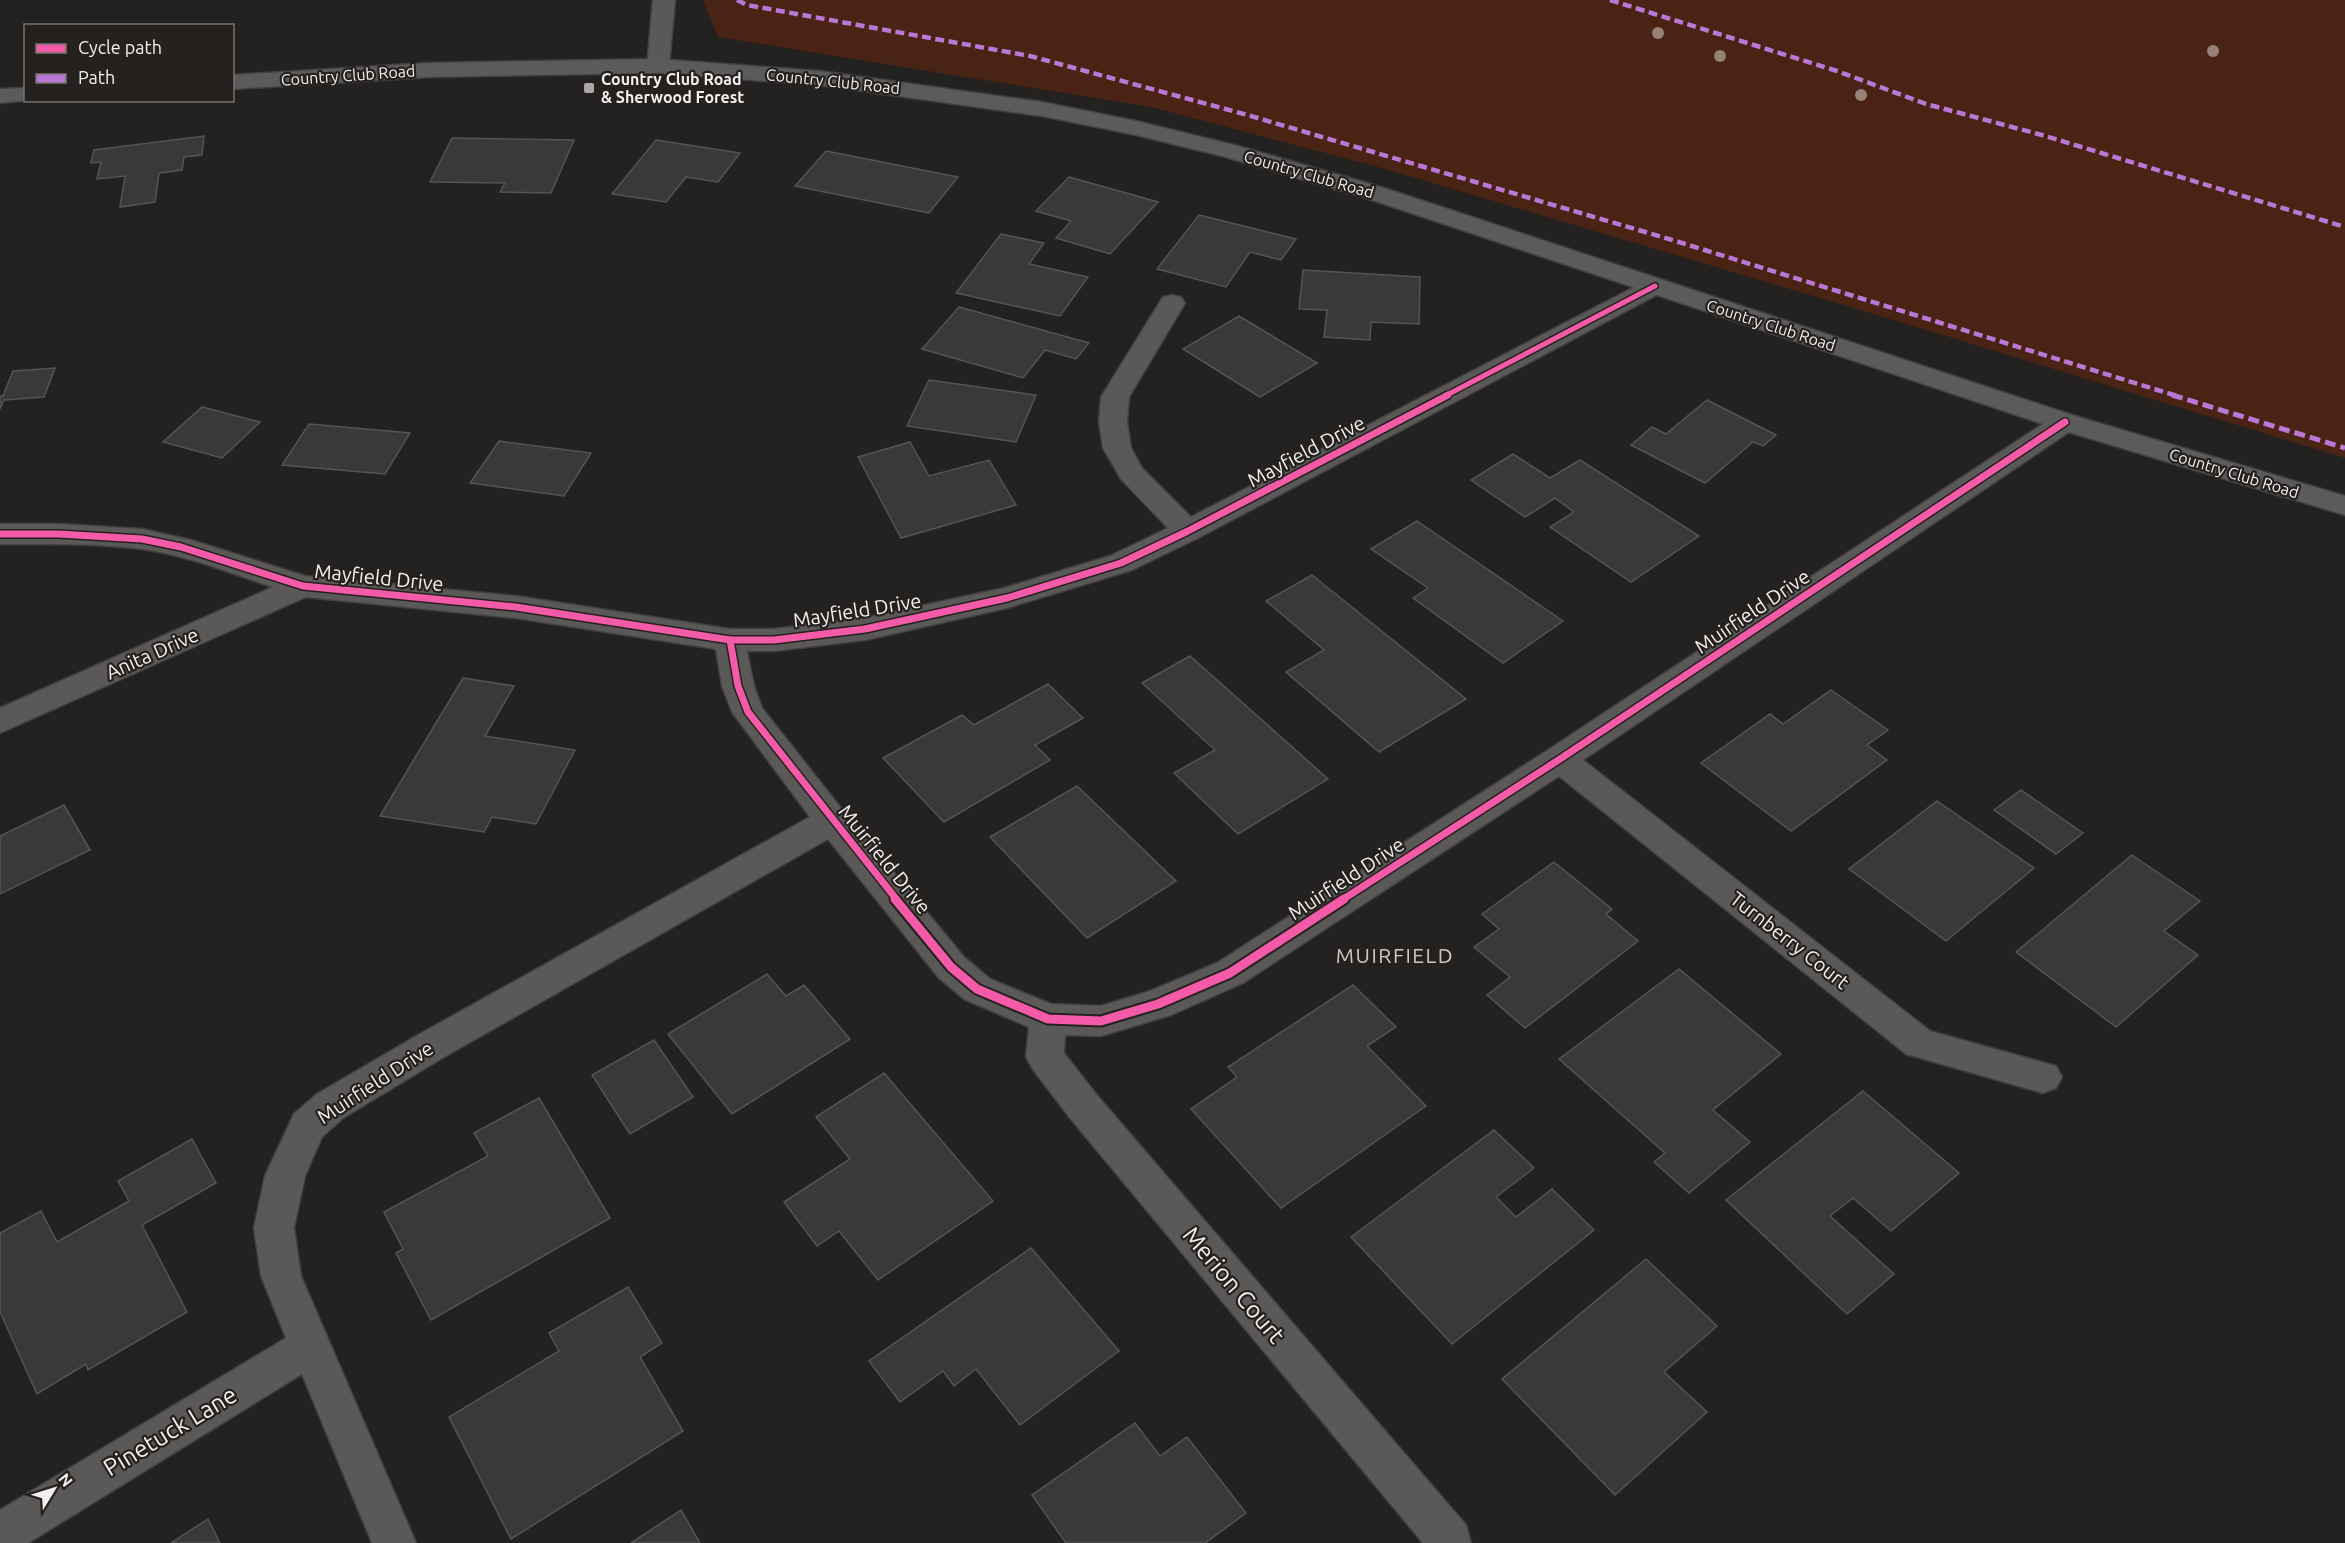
<svg xmlns="http://www.w3.org/2000/svg" width="2345" height="1543" font-family="Ubuntu,sans-serif">
<rect width="100%" height="100%" fill="#242220"/>
<!-- green -->
<polygon fill="#492314" points="703,0 2345,0 2345,458 1854,308 1382,168 1151,107 718,37"/>
<!-- building -->
<g fill="#3b3938" stroke="#565452" stroke-width="1.5">
<polygon points="204,136 202,155 184,157 182,170 159,173 155,202 120,207 125,176 97,179 101,162 91,163 94,150"/>
<polygon points="452,138 574,140 551,193 500,192 505,183 430,182"/>
<polygon points="656,140 740,153 718,182 686,177 666,202 612,194"/>
<polygon points="826,151 958,177 929,213 795,186"/>
<polygon points="1069,177 1158,202 1110,254 1056,238 1071,221 1036,211"/>
<polygon points="1199,215 1296,239 1281,260 1250,252 1226,287 1157,269"/>
<polygon points="1001,234 1044,243 1029,264 1088,277 1060,316 956,293"/>
<polygon points="1303,270 1420,277 1419,324 1371,322 1370,340 1324,337 1327,310 1299,309"/>
<polygon points="959,307 1089,343 1076,359 1045,350 1023,378 922,349"/>
<polygon points="1239,316 1317,363 1260,397 1183,349"/>
<polygon points="55,368 44,397 4,400 0,409 0,396 3,396 13,371"/>
<polygon points="929,380 1036,395 1016,442 907,426"/>
<polygon points="1707,400 1776,435 1763,446 1753,442 1705,483 1631,445 1652,427 1666,434"/>
<polygon points="202,407 260,422 222,458 163,442"/>
<polygon points="309,424 410,433 385,474 282,465"/>
<polygon points="499,441 591,453 564,496 470,483"/>
<polygon points="910,442 929,476 989,460 1016,505 901,538 858,457"/>
<polygon points="1513,454 1550,478 1580,460 1699,536 1631,582 1550,527 1574,512 1555,498 1525,517 1471,480"/>
<polygon points="1417,521 1563,621 1503,663 1413,598 1428,588 1371,549"/>
<polygon points="1312,575 1466,699 1379,752 1286,672 1324,650 1266,601"/>
<polygon points="1190,656 1328,779 1238,834 1174,773 1215,750 1142,683"/>
<polygon points="463,678 514,686 485,736 575,750 536,824 492,817 484,832 380,816"/>
<polygon points="1048,684 1083,718 1035,745 1050,760 944,822 883,758 962,715 974,725"/>
<polygon points="1831,690 1888,730 1867,745 1887,760 1791,831 1701,763 1770,714 1783,724"/>
<polygon points="1077,786 1176,881 1087,938 990,837"/>
<polygon points="2021,790 2083,833 2056,854 1994,810"/>
<polygon points="1937,801 2034,868 1946,941 1849,869"/>
<polygon points="64,805 90,850 0,894 0,836"/>
<polygon points="2132,855 2200,901 2164,931 2198,955 2116,1027 2016,952"/>
<polygon points="1554,862 1612,909 1606,914 1638,941 1525,1028 1487,995 1510,977 1474,947 1499,929 1482,914"/>
<polygon points="1679,969 1781,1054 1713,1110 1750,1142 1689,1193 1654,1162 1665,1153 1559,1059"/>
<polygon points="767,974 786,996 804,985 850,1039 732,1114 668,1034"/>
<polygon points="1353,985 1396,1027 1367,1046 1426,1106 1281,1208 1191,1109 1237,1077 1228,1067"/>
<polygon points="654,1040 693,1097 630,1134 592,1075"/>
<polygon points="884,1073 993,1201 878,1280 839,1231 817,1246 784,1202 850,1159 816,1117"/>
<polygon points="1863,1091 1959,1173 1891,1231 1853,1198 1830,1216 1894,1274 1847,1314 1726,1200"/>
<polygon points="539,1098 610,1218 431,1320 396,1253 403,1249 384,1212 488,1156 474,1133"/>
<polygon points="1494,1130 1534,1168 1496,1197 1516,1217 1552,1189 1594,1230 1452,1344 1351,1237"/>
<polygon points="192,1139 216,1183 142,1225 187,1312 88,1370 86,1364 37,1394 0,1312 0,1233 41,1211 57,1242 129,1201 118,1181"/>
<polygon points="1031,1248 1119,1351 1020,1425 976,1369 954,1386 943,1371 900,1402 869,1361"/>
<polygon points="1646,1259 1717,1326 1664,1372 1707,1412 1615,1495 1502,1379"/>
<polygon points="628,1287 662,1343 640,1357 683,1431 511,1539 449,1417 559,1351 549,1333"/>
<polygon points="1135,1423 1160,1456 1187,1437 1246,1513 1205,1543 1066,1543 1032,1495"/>
<polygon points="681,1510 700,1543 631,1543"/>
<polygon points="208,1519 220,1543 171,1543"/>
</g>
<g fill="none" stroke-linecap="round" stroke-linejoin="round">
<defs>
<g id="street">
<polygon points="653,0 675,0 669,66 666,71 658,73 650,71 647,66"/>
<path d="M1655 278 1664 281 1668 286 1664 291 1198 538 1132 570 1007 608 865 640 774 651H747L754 686 762 708 844 812 964 957 990 979 1051 1004 1101 1006 1150 991 1217 963 1548 750 2055 416 2065 413 2075 416 2079 422 2075 428 1583 760 1930 1031 2056 1066 2062 1077 2056 1088 2043 1093 1906 1054 1559 776 1243 983 1171 1015 1101 1036 1065 1035 1064 1053 1096 1094 1466 1525 1471 1543H1423L1070 1118 1032 1068 1026 1057 1029 1027 964 999 938 977 828 839 444 1057 343 1118 322 1137 305 1176 294 1228 301 1276 416 1543H372L302 1374 28 1543H0V1510L286 1338 261 1276 254 1228 265 1176 294 1114 317 1094 418 1035 810 817 732 712 722 686 716 649 516 618 306 597 0 733V708L273 587C230 573 186 555 142 549 95 543 47 544 0 544V524H59L142 529 191 540 305 576 516 596 730 629H774L865 618 1004 588 1110 556 1168 528 1121 479 1103 448 1099 422 1101 397 1163 297 1172 295 1181 297 1185 303 1129 397 1127 422 1131 448 1142 468 1191 517 1646 281Z"/>
</g>
<g id="secondary">
<polygon points="658,59 819,71 1042,102 1136,121 1238,146 1381,187 2075,416 2345,496 2345,515 2055,428 1363,197 1222,156 1136,135 1042,116 819,85 658,73 429,77 232,89 232,75 429,63"/>
<polygon points="26,88 26,100 31,100 0,103 0,89"/>
</g>
</defs>
<!-- street casing -->
<use href="#street" stroke="#403f3e" stroke-width="3"/>
<!-- secondary casing -->
<use href="#secondary" stroke="#403f3e" stroke-width="3"/>
<!-- street -->
<use href="#street" fill="#5a5957" fill-rule="evenodd"/>
<!-- secondary -->
<use href="#secondary" fill="#5c5b5b" fill-rule="evenodd"/>
<!-- quiet-far1 -->
<g stroke="#ba77d6" stroke-width="4.5" stroke-dasharray="9 4.5" stroke-linecap="butt">
<polyline points="737,0 747,5 1030,56 1244,114 1669,239 2177,396"/>
<polyline points="1610,0 1837,71 1926,104 2042,135 2345,227"/>
</g>
<!-- quiet -->
<polyline stroke="#ba77d6" stroke-width="5" stroke-dasharray="11 5" stroke-linecap="butt" points="2172,395 2345,448"/>
<defs>
<polyline id="cycleway-far2" points="1445,396 1655,286"/>
<g id="cycleway-far1">
<polyline points="0,534 59,534 142,539 181,547 303,586 516,607 730,640 774,640 865,629 1007,598 1121,563 1188,531 1448,395"/>
<polyline points="730,640 738,686 748,712 897,900"/>
<polyline points="1342,900 1560,759 2065,422"/>
</g>
<polyline id="cycleway" points="895,899 951,967 977,989 1048,1019 1101,1021 1158,1004 1230,973 1344,899"/>
</defs>
<!-- cycleway-far2 casing -->
<use href="#cycleway-far2" stroke="#25211f" stroke-width="8"/>
<!-- cycleway-far1 casing -->
<use href="#cycleway-far1" stroke="#25211f" stroke-width="10"/>
<!-- cycleway casing -->
<use href="#cycleway" stroke="#25211f" stroke-width="13"/>
<!-- cycleway-far2 -->
<use href="#cycleway-far2" stroke="#f35aa7" stroke-width="5"/>
<!-- cycleway-far1 -->
<use href="#cycleway-far1" stroke="#f35aa7" stroke-width="7"/>
<!-- cycleway -->
<use href="#cycleway" stroke="#f35aa7" stroke-width="9"/>
</g>
<!-- trees -->
<g fill="#988177">
<circle cx="1658" cy="33" r="6"/>
<circle cx="2213" cy="51" r="6"/>
<circle cx="1720" cy="56" r="6"/>
<circle cx="1861" cy="95" r="6"/>
</g>
<!-- markers -->
<rect fill="#aaa7a6" stroke="#25211f" stroke-width="2" x="583" y="82" width="12" height="12" rx="3"/>
<g text-anchor="middle" dominant-baseline="central" stroke-width="4.5" stroke-linejoin="round" paint-order="stroke">
<!-- far-street labels -->
<g font-size="16" fill="#f2efee" stroke="#25211f">
<text transform="translate(348 75) rotate(-4)">Country Club Road</text>
<text transform="translate(833 81) rotate(6)">Country Club Road</text>
<text transform="translate(1309 174) rotate(16)">Country Club Road</text>
<text transform="translate(1771 325) rotate(18)">Country Club Road</text>
<text transform="translate(2234 473) rotate(17)">Country Club Road</text>
</g>
<!-- far-poi labels -->
<g font-size="16" font-weight="bold" fill="#f2efee" stroke="#25211f" text-anchor="start">
<text x="601" y="79">Country Club Road<tspan x="601" dy="18">&amp; Sherwood Forest</tspan></text>
</g>
<!-- street labels -->
<g font-size="20" fill="#f2efee" stroke="#25211f">
<text transform="translate(1306 451) rotate(-28)">Mayfield Drive</text>
<text transform="translate(379 577) rotate(6)">Mayfield Drive</text>
<text transform="translate(857 610) rotate(-9)">Mayfield Drive</text>
<text transform="translate(1752 611) rotate(-34)">Muirfield Drive</text>
<text transform="translate(152 653) rotate(-24)">Anita Drive</text>
<text transform="translate(885 859) rotate(51)">Muirfield Drive</text>
<text transform="translate(1346 878) rotate(-33)">Muirfield Drive</text>
<text transform="translate(1790 940) rotate(38)">Turnberry Court</text>
<text transform="translate(375 1082) rotate(-33)">Muirfield Drive</text>
</g>
<!-- neighbourhood labels -->
<g font-size="21" letter-spacing="1.5" fill="#cdc7c5" stroke="#25211f">
<text x="1395" y="955">MUIRFIELD</text>
</g>
<!-- near-street labels -->
<g font-size="24" fill="#f2efee" stroke="#25211f">
<text transform="translate(1234 1285) rotate(50)">Merion Court</text>
<text transform="translate(170 1431) rotate(-31)">Pinetuck Lane</text>
</g>
</g>
<!-- legend -->
<rect x="24" y="24" width="210" height="78" fill="#25211f" stroke="#777372" stroke-width="1.5"/>
<rect x="36" y="44" width="30" height="9" fill="#f35aa7" stroke="#777372" stroke-width="1.5"/>
<text x="78" y="54" font-size="18" fill="#f2efee">Cycle path</text>
<rect x="36" y="74" width="30" height="9" fill="#ba77d6" stroke="#777372" stroke-width="1.5"/>
<text x="78" y="84" font-size="18" fill="#f2efee">Path</text>
<!-- north arrow -->
<g transform="translate(54 1489) rotate(52)" stroke="#25211f" stroke-width="4.5" paint-order="stroke">
<path d="M0-4.5L10 22L0 15L-10 22Z" fill="#f2efee"/>
<text y="-9" font-size="16" font-weight="bold" text-anchor="middle" fill="#f2efee">N</text>
</g>
</svg>
